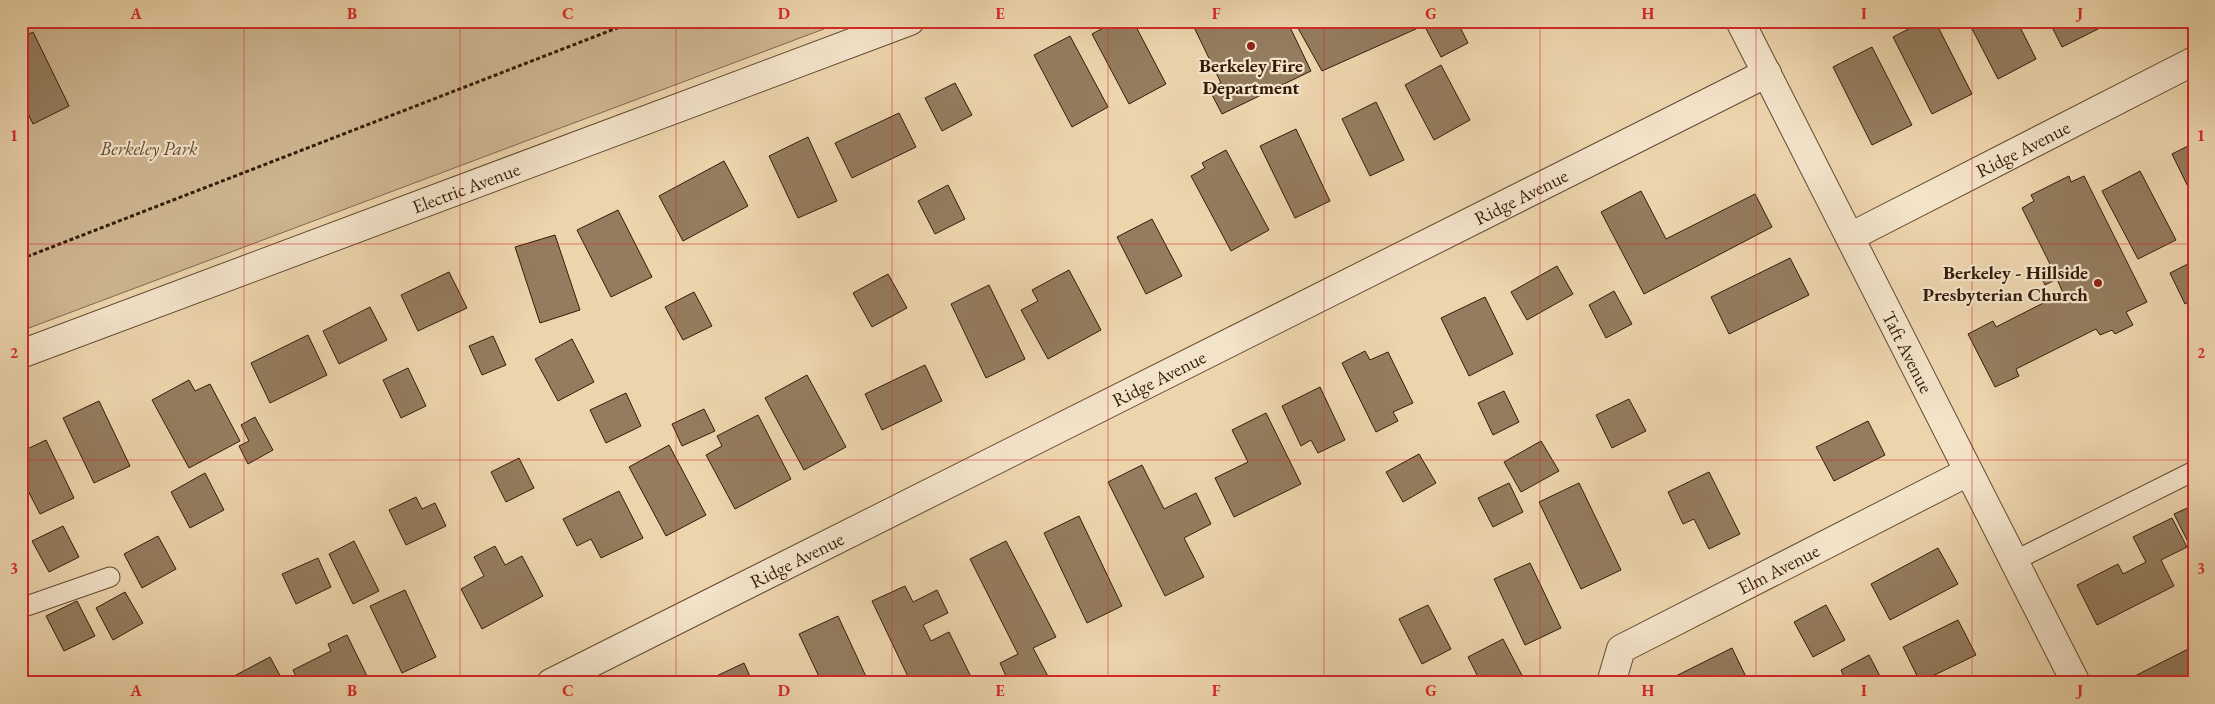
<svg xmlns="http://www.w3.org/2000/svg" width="2215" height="704" font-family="'EB Garamond',serif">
<rect width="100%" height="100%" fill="#ecd4ac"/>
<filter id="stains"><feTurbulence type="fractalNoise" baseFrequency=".004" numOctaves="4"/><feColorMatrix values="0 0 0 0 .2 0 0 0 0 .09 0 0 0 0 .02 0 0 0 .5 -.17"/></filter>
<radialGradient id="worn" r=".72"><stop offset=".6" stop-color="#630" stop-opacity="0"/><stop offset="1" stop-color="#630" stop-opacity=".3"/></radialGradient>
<!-- green -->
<polygon fill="#cdb590" stroke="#81684d" points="21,21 845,21 21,331"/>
<!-- building -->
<g fill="#947c5e" stroke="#351c0a">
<polygon points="1116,21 1133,21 1166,84 1129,104 1092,34"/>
<polygon points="1191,21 1287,21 1311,71 1222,114 1209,89 1221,83"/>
<polygon points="1294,21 1426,21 1427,24 1322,71"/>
<polygon points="1437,21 1457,21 1468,43 1441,57 1425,27"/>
<polygon points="1924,21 1935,21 1972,94 1932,114 1893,37"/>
<polygon points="1968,21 2017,21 2036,59 1998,79"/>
<polygon points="2049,21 2099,21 2102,27 2062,47"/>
<polygon points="33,32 69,106 33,124 21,99 21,38"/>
<polygon points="1070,36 1108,107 1072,127 1034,55"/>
<polygon points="1872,47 1912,125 1872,145 1833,67"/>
<polygon points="1441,65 1470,120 1434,140 1405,85"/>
<polygon points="955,83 972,115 942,131 925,98"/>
<polygon points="1376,102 1404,160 1370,176 1342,119"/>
<polygon points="899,113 916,147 852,178 835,143"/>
<polygon points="1296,129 1330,201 1295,218 1260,146"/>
<polygon points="808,137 837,201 798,218 769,156"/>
<polygon points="2194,143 2194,199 2172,154"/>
<polygon points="1226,150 1269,230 1231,251 1191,176 1205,168 1202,163"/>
<polygon points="724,161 748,206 683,241 659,196"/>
<polygon points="2140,171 2176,240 2138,259 2102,191"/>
<polygon points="2069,176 2071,182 2084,176 2147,302 2126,312 2133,325 2115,334 2112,330 2100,335 2096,329 2016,369 2019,376 1995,387 1968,334 1993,321 1996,327 2063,293 2057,279 2045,285 2038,271 2050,264 2022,208 2034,201 2031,195"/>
<polygon points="948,185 965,219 935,234 918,201"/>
<polygon points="1641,191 1666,239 1755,194 1772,227 1644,294 1601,212"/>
<polygon points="618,210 652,277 611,297 577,230"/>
<polygon points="1152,219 1182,276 1146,294 1117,237"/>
<polygon points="555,235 580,310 540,323 515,247"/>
<polygon points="1790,258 1809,295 1729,334 1711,297"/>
<polygon points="2194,261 2194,299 2185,304 2170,273"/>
<polygon points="1557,266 1573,294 1527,320 1511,292"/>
<polygon points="1069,270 1101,330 1048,359 1021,310 1038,301 1032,290"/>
<polygon points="449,272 467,308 418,331 401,295"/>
<polygon points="888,274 907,308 872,327 853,293"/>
<polygon points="989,285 1025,359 986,378 951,304"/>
<polygon points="1614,291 1632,324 1606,338 1589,305"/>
<polygon points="694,292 712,326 683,340 665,307"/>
<polygon points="1485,297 1513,354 1469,376 1441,318"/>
<polygon points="370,307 387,340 339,364 323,331"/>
<polygon points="308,335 327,375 270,403 251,363"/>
<polygon points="493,336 506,365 482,375 469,346"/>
<polygon points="572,339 594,382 558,401 535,359"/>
<polygon points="1365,351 1370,360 1388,352 1413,403 1393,412 1398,421 1376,432 1342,363"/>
<polygon points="925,365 942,401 882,430 865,394"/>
<polygon points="408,368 426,406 401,418 383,380"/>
<polygon points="807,375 846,447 804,470 765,398"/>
<polygon points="189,380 195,391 210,384 240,441 189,468 152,400"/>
<polygon points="1320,387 1345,440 1318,453 1311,440 1301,446 1282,406"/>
<polygon points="1504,391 1519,422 1493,435 1478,403"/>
<polygon points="626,393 641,426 606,443 590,410"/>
<polygon points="1629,399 1646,431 1612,448 1596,415"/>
<polygon points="99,401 130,466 94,483 63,418"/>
<polygon points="704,409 715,431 682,446 672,424"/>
<polygon points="1266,413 1301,484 1234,517 1215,478 1248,462 1232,430"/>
<polygon points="758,415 791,479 735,509 706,455 722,446 717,436"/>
<polygon points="255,417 273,450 248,464 239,446 249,441 241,425"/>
<polygon points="1868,421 1885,455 1834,481 1816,447"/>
<polygon points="46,440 74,498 40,514 21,477 21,452"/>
<polygon points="1541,441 1559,471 1521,492 1504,462"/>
<polygon points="669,445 706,515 666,536 629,467"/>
<polygon points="1419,454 1436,483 1403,502 1386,472"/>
<polygon points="519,458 534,488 506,502 491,472"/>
<polygon points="1142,465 1164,509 1196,493 1211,524 1184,538 1204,577 1165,596 1108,482"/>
<polygon points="1709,472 1740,534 1709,549 1694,519 1683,524 1668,492"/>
<polygon points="205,473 224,510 190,528 171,492"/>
<polygon points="1509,483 1523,512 1493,527 1478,498"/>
<polygon points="1579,483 1621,570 1581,589 1539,502"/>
<polygon points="619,491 643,538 601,558 591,539 577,546 563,519"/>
<polygon points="416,497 422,509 435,503 446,526 406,545 389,510"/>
<polygon points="2194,505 2194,543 2190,546 2174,514"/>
<polygon points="1079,516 1122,606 1087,623 1044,533"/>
<polygon points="2172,518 2187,547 2161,560 2174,586 2097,625 2077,585 2118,564 2123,574 2146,562 2133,537"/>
<polygon points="63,526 79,557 49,572 32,541"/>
<polygon points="158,536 176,569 142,588 124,554"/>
<polygon points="354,541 379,591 353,604 329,554"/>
<polygon points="1006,541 1056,637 1033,648 1051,682 1049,683 1009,683 1000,663 1018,654 970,559"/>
<polygon points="495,546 505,565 522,556 543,596 482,629 461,589 484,576 474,557"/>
<polygon points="1938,548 1958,584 1890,620 1871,584"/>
<polygon points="318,558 331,587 296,604 282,574"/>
<polygon points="1530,563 1561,628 1525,645 1494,579"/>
<polygon points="905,586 913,602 937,590 948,613 923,625 931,641 949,632 974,683 911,683 872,601"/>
<polygon points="405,590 436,657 402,673 370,606"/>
<polygon points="125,592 143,623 113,640 96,608"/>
<polygon points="77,601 95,636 64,651 46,616"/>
<polygon points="1428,605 1451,649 1422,664 1399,619"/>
<polygon points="1826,605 1845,640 1813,657 1794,622"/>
<polygon points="838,616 869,683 822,683 799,634"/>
<polygon points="1958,620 1976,655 1920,682 1903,647"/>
<polygon points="347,635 368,678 359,683 299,683 293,670 331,651 328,644"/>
<polygon points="1503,639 1526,683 1481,683 1468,657"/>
<polygon points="2194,646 2194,683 2129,683 2127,680"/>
<polygon points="1732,648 1749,683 1679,683 1676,676"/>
<polygon points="1869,655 1883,682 1847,683 1841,670"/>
<polygon points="270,657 284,683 221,683"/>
<polygon points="744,663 753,683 709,683 708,680"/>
</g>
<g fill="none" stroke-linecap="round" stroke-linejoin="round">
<defs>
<g id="lane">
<polyline points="2014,561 2194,471"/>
<polyline points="21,608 110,577"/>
</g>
<g id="street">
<path id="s1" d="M1740 21 2076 683"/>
<path id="s2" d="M1850 237 2194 61"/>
<path id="s3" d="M21 354 910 21"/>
<path id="s4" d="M551 683 1767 73"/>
<path id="s5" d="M1611 683 1621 649 1968 472"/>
</g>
</defs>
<!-- lane casing -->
<use href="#lane" stroke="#634a32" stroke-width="21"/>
<!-- street casing -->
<use href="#street" stroke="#634a32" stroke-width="30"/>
<!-- path -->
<polyline stroke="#351c0a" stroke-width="3" stroke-dasharray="4 2.5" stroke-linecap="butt" points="21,259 635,21"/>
<!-- lane -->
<use href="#lane" stroke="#f3e3c9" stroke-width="19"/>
<!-- street -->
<use href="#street" stroke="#f3e3c9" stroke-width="28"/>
</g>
<!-- grid -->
<path fill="none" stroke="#d62828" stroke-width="1" stroke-opacity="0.55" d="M244 21V683M460 21V683M676 21V683M892 21V683M1108 21V683M1324 21V683M1540 21V683M1756 21V683M1972 21V683M21 244H2194M21 460H2194"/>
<!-- markers -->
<g fill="#8f2418" stroke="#f3e3c9" stroke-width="2">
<circle cx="1251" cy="46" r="5"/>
<circle cx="2098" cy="283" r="5"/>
</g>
<g text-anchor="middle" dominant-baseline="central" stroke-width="4.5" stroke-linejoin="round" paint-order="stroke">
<!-- poi labels -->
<g font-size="19" font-weight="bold" fill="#351c0a" stroke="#f3e3c9">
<text x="1251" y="65">Berkeley Fire<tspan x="1251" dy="22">Department</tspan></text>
<text x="2088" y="272" text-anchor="end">Berkeley - Hillside<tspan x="2088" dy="22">Presbyterian Church</tspan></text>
</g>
<!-- park labels -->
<g font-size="19" font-style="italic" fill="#634a32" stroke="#f3e3c9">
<text x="149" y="148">Berkeley Park</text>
</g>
<!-- street labels -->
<g font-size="19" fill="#351c0a" stroke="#f3e3c9">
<text stroke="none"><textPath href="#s2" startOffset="194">Ridge Avenue</textPath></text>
<text stroke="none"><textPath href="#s3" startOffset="475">Electric Avenue</textPath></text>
<text stroke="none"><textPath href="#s4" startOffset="1085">Ridge Avenue</textPath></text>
<text stroke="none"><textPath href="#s1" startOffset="371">Taft Avenue</textPath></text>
<text stroke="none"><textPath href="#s4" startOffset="680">Ridge Avenue</textPath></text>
<text stroke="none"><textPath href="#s4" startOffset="275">Ridge Avenue</textPath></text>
<text stroke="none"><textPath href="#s5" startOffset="212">Elm Avenue</textPath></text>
</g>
</g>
<!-- margin -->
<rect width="2215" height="704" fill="none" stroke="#ecd4ac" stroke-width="55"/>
<rect x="28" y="28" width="2160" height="648" fill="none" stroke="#d62828" stroke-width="2"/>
<g font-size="16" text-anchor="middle" font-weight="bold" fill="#d62828">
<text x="136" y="19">A</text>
<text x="352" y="19">B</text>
<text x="568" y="19">C</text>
<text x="784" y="19">D</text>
<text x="1000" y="19">E</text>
<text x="1216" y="19">F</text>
<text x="1431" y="19">G</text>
<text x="1648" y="19">H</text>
<text x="1864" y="19">I</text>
<text x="2080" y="19">J</text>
<text x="14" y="141">1</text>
<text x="2201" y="141">1</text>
<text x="14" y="358">2</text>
<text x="2201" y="358">2</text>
<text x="14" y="574">3</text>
<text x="2201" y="574">3</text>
<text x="136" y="696">A</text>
<text x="352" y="696">B</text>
<text x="568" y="696">C</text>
<text x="784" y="696">D</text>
<text x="1000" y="696">E</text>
<text x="1216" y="696">F</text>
<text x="1431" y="696">G</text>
<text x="1648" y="696">H</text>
<text x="1864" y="696">I</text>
<text x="2080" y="696">J</text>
</g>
<rect width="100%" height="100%" filter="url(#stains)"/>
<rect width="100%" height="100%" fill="url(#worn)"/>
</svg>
